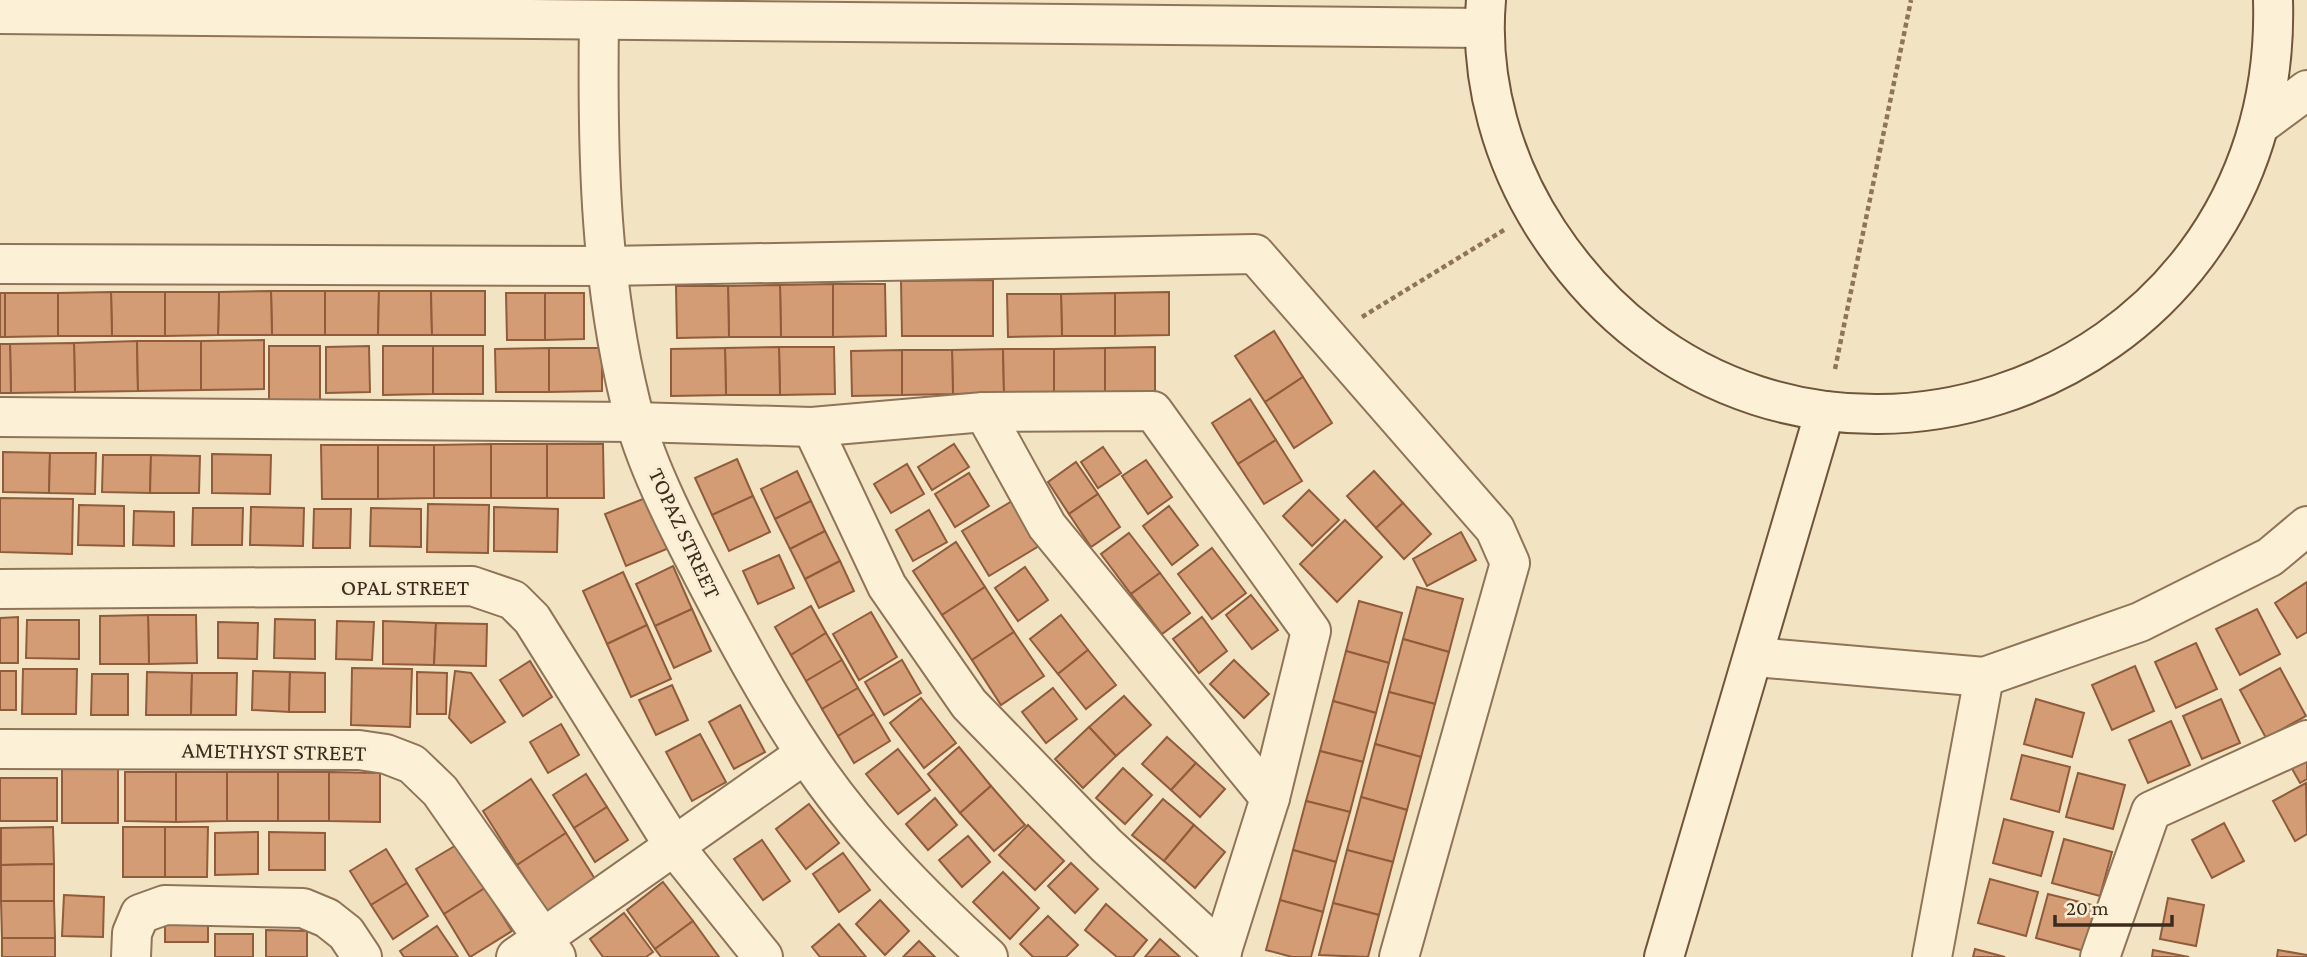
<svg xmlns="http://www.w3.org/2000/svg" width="2307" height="957" font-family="'Crimson Pro',serif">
<rect width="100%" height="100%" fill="#f2e4c3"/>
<!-- building -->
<g fill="#d49c75" stroke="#905c3b" stroke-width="2">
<polygon points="993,280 993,336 902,336 901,281"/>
<polygon points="833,284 885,284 886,336 833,337"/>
<polygon points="833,284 833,337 781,337 780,285"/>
<polygon points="780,285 781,337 729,337 728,286"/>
<polygon points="676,286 728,286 729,337 677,338"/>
<polygon points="271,291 325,291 325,335 272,335"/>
<polygon points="271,291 272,335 218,335 219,292"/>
<polygon points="325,291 379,291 378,335 325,335"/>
<polygon points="379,291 431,291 432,335 378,335"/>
<polygon points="431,291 485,291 485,335 432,335"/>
<polygon points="111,292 165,292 165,336 112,336"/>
<polygon points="111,292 112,336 58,336 58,293"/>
<polygon points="165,292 219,292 218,335 165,336"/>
<polygon points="1169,292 1169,335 1115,336 1115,293"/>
<rect x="0" y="293" width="5" height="44"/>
<polygon points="5,293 58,293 58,336 5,337"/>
<polygon points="506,293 545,293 545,340 507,340"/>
<polygon points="545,293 584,293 584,339 545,340"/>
<polygon points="1115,293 1115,336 1062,336 1061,294"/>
<polygon points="1007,294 1061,294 1062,336 1008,337"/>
<polygon points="1274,331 1303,377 1265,402 1235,356"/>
<polygon points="264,340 264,389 201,390 201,341"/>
<polygon points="137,341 138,391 75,392 74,343"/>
<polygon points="137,341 201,341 201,390 138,391"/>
<polygon points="74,343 75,392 11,393 10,344"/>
<polygon points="0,344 10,344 11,393 0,393"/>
<rect x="269" y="346" width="51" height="57"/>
<polygon points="369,346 370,392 326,393 326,347"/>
<polygon points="383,346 433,346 433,394 383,395"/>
<rect x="433" y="346" width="50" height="48"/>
<polygon points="779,347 834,347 835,394 780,395"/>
<polygon points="779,347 780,395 726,395 725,348"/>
<polygon points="1155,347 1155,392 1105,392 1105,348"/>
<polygon points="549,348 602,348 602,391 549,392"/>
<polygon points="549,348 549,392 496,392 495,349"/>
<polygon points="725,348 726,395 671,396 671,349"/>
<polygon points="1105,348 1105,392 1054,393 1054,349"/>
<polygon points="1003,349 1004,393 953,394 952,350"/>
<polygon points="1003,349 1054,349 1054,393 1004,393"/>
<polygon points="902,350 902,395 852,396 851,351"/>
<polygon points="902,350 952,350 953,394 902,395"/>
<polygon points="1303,377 1332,423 1294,448 1265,402"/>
<polygon points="1250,399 1276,440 1238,464 1212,423"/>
<polygon points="1276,440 1302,481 1264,504 1238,464"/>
<polygon points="491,444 491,498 434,498 434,445"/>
<rect x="491" y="444" width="56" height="54"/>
<polygon points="547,444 603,444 604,498 547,498"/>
<polygon points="954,444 969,467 932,490 918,467"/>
<polygon points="321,445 378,445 378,499 322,499"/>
<polygon points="378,445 434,445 434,498 378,499"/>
<polygon points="1103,447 1121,473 1098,488 1081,462"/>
<polygon points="3,452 50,453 49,493 3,492"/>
<polygon points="50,453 96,453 95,494 49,493"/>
<polygon points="212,454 271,455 270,494 212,493"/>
<polygon points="103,455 151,455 150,493 102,492"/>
<polygon points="151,455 200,456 199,493 150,493"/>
<polygon points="737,459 753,496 712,515 695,478"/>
<polygon points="1146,460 1172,497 1148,514 1122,476"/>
<polygon points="1076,462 1098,494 1069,514 1048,482"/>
<polygon points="907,464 924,494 891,513 874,484"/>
<polygon points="797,471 811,501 775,519 761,489"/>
<polygon points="1374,471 1403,503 1376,528 1347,496"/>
<polygon points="969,473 989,506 955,527 935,494"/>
<polygon points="1309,490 1339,520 1312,546 1283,516"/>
<polygon points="1098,494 1120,527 1091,547 1069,514"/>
<polygon points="753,496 770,532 729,551 712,515"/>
<polygon points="648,497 669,548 626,566 605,514"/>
<polygon points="0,498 73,499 72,554 0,552"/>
<polygon points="811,501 825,531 790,549 775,519"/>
<polygon points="1012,501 1039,546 989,576 962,531"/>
<polygon points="1403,503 1431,534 1404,559 1376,528"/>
<polygon points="428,504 489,505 488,553 427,552"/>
<polygon points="79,505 124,506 124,546 78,545"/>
<polygon points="1169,506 1198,545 1172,565 1143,526"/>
<polygon points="251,507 304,508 303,546 250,545"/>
<polygon points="494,507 558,509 557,552 494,551"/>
<polygon points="193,508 243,508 242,545 192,545"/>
<polygon points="371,508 421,509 421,547 370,546"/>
<polygon points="314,509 351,509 350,548 313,548"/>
<polygon points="929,510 947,542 913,561 896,530"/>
<polygon points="134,511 174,512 174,546 133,545"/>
<polygon points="1345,520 1382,557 1337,602 1300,564"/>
<polygon points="825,531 840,561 805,579 790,549"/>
<polygon points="1461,532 1476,560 1427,586 1413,559"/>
<polygon points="1129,533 1160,573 1131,594 1101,554"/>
<polygon points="956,542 985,587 942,615 913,571"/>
<polygon points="1212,548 1246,593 1212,619 1178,574"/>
<polygon points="779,555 794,588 758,604 743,571"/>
<polygon points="840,561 854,591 819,608 805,579"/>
<polygon points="673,566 692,609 655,626 636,584"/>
<polygon points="1025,567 1048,600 1018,621 995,588"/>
<polygon points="623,572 647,625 607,644 583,591"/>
<polygon points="1160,573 1190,613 1162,634 1131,594"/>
<polygon points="2307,582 2307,632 2297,638 2275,603"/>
<polygon points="985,587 1014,632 972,660 942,615"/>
<polygon points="1417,587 1463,599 1449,652 1403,639"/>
<polygon points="1251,595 1278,630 1252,649 1226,615"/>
<polygon points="1359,601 1402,613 1389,663 1346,651"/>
<polygon points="811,606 826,633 791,655 775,627"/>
<polygon points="692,609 711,651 674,668 655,626"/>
<polygon points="2257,609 2280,654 2240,675 2216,629"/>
<polygon points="871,612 897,657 859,680 833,634"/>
<polygon points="148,615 196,615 197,663 149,664"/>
<polygon points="148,615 149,664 100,664 100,616"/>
<polygon points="1061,615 1088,650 1058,674 1030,639"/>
<polygon points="18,617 18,663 0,663 0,618"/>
<polygon points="1202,617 1227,651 1199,673 1173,639"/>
<polygon points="275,619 315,620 315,659 274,658"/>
<polygon points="27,620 79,620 79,659 26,658"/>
<polygon points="337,621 374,622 372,660 336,659"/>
<polygon points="383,621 436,623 434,665 383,664"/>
<polygon points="218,622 258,623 257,659 218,658"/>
<polygon points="436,623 487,624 486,666 434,665"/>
<polygon points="647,625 671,679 631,697 607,644"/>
<polygon points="1014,632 1044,676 1001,705 972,660"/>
<polygon points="826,633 842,660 806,681 791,655"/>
<polygon points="1403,639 1449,652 1435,704 1389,692"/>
<polygon points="2196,643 2217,689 2176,708 2155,662"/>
<polygon points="1088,650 1116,685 1086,709 1058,674"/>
<polygon points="1346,651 1389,663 1376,713 1333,701"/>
<polygon points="842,660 858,688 822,709 806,681"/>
<polygon points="902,660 921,693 884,715 865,682"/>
<polygon points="1234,660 1269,694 1244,718 1210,684"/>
<polygon points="530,661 552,697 523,716 500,680"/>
<polygon points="2135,666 2154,711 2112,730 2092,685"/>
<polygon points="352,668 412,669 410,727 351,725"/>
<polygon points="2280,668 2306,716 2266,738 2240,690"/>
<polygon points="23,669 77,669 76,714 22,714"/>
<rect x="0" y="671" width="16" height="39"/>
<polygon points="253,671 290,672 289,712 252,710"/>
<polygon points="455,671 471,673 505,722 471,743 449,718"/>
<polygon points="147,672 192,673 191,715 146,715"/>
<polygon points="290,672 325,673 325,712 289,712"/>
<polygon points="417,672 447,673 446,714 417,714"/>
<polygon points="192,673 237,673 236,715 191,715"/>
<polygon points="92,674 128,674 128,715 91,715"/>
<polygon points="672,685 688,720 656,735 639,700"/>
<polygon points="858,688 874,714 838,736 822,709"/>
<polygon points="1053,688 1077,719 1046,743 1022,712"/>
<polygon points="1389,692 1435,704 1421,757 1375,744"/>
<polygon points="1124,696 1151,725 1116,756 1089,727"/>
<polygon points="921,698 956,743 924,768 890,723"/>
<polygon points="2036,699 2084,713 2072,757 2024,744"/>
<polygon points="2221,699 2240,743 2202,759 2183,716"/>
<polygon points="1333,701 1376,713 1363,762 1320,751"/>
<polygon points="740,705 765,752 734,769 709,722"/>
<polygon points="874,714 890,741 854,763 838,736"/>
<polygon points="2171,721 2190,765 2148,783 2129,740"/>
<polygon points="561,724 579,755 548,773 530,742"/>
<polygon points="1089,727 1116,756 1083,788 1055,759"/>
<polygon points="700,734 726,782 692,801 666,752"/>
<polygon points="1167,737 1196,763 1171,790 1142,764"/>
<polygon points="1375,744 1421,757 1407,810 1361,797"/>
<polygon points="959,747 991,786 960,813 928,774"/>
<polygon points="898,749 930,790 898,814 866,774"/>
<polygon points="1320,751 1363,762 1350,812 1306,801"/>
<polygon points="2022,755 2070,767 2059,812 2011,799"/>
<polygon points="2307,759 2307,779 2300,783 2291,767"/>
<rect x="62" y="762" width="56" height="61"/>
<polygon points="1196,763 1225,789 1200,817 1171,790"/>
<polygon points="1123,768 1152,795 1125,824 1096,798"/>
<polygon points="125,772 176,772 176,822 125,821"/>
<polygon points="176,772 227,772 227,821 176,822"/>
<rect x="227" y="772" width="51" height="49"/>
<rect x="278" y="772" width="51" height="49"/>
<polygon points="329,772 380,773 380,822 329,821"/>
<polygon points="2078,773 2125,785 2113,829 2066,817"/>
<polygon points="586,774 607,807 574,828 553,795"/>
<rect x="0" y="778" width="57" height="43"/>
<polygon points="531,779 566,833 517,865 483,811"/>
<polygon points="2306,783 2307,834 2295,841 2273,801"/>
<polygon points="991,786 1025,825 994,851 960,813"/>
<polygon points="1361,797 1407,810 1393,862 1347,850"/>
<polygon points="935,798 957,825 928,850 906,824"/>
<polygon points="1163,799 1194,825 1164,861 1132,835"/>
<polygon points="1306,801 1350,812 1336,862 1293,850"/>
<polygon points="809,804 839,843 806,869 776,829"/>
<polygon points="607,807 628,840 595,862 574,828"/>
<polygon points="2004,819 2053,832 2041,876 1993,863"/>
<polygon points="2224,823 2244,861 2212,878 2192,840"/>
<polygon points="1028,825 1064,861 1035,890 999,855"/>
<polygon points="1194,825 1225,852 1195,888 1164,861"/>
<polygon points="53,827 54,864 1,865 1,828"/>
<rect x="123" y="827" width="42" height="50"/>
<polygon points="165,827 208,827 207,877 165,877"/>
<polygon points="258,832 258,874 215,875 215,833"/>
<polygon points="269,832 325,833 325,870 269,870"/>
<polygon points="566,833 600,887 551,918 517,865"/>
<polygon points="968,836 990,862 962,887 939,860"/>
<polygon points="2064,839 2112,852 2100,896 2052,883"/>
<polygon points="762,840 790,881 763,900 734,859"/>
<polygon points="458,844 485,888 444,914 416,869"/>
<polygon points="386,849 407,883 371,905 350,871"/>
<polygon points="1293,850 1336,862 1323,912 1280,900"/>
<polygon points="1347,850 1393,862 1379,915 1333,903"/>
<polygon points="843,853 870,890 839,912 813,874"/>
<polygon points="1071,863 1098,889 1075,913 1048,886"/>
<polygon points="54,864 54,901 1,901 1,865"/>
<polygon points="1003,872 1039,908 1010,939 973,902"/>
<polygon points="1990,879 2038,892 2026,936 1978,923"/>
<polygon points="663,882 693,921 655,949 627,910"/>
<polygon points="407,883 428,916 393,939 371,905"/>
<polygon points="485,888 512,931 470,957 444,914"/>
<polygon points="2048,894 2096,906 2084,951 2036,938"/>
<polygon points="64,895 104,897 103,937 62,936"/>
<polygon points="2168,898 2204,905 2196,946 2160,939"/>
<polygon points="880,900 909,931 885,955 856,924"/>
<polygon points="1280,900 1323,912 1311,957 1292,957 1266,950"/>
<polygon points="1,901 54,901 55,938 2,938"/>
<polygon points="1333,903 1379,915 1368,957 1319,955"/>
<polygon points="1106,904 1147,940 1133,957 1117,957 1085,930"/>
<polygon points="624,913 653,952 646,957 603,957 590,939"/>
<polygon points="1048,916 1078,945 1066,957 1033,957 1020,944"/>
<rect x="165" y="919" width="43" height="23"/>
<polygon points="693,921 719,957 661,957 655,949"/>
<polygon points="839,924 866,957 820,957 812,947"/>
<polygon points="437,926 458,957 404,957 400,951"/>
<polygon points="266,930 307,931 307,957 266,957"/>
<rect x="215" y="934" width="38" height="23"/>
<rect x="2" y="938" width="53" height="19"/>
<polygon points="1160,939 1180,957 1145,957"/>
<polygon points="919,941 935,957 903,957"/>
<polygon points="1975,949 2005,957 1973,957"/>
<polygon points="2153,950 2189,957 2152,957"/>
<polygon points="2278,950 2307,955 2307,957 2277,957"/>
</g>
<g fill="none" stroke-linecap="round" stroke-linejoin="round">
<defs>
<g id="street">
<polyline points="0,14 1484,28"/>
<path d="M599 21C597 155 600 290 635 420 648 469 681 533 705 579 736 638 768 698 805 753 855 829 921 896 988 957"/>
<polyline points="2260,125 2307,90"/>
<polyline points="0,264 607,266 1255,254 1495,529 1510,563 1399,957"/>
<polyline points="984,412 1047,526 1270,798"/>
<polyline points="0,417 635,422 812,427 984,412 1153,411 1311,631 1270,798 1220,957"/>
<polyline points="812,427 887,586 969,704 1106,845 1222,952"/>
<polyline points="0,589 472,586 513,600 532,619 674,846 763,957"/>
<polyline points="1755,657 1984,677 2140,622 2270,557 2307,526"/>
<polyline points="0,749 359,750 386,754 412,764 440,791 556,957"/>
<polyline points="131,957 132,933 140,914 165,905 303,908 327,918 346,933 362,957"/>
<polyline points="516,957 805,754"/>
<polyline points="1932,957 1984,677"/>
<polyline points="2100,957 2151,811 2307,740"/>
</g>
<g id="secondary">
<path d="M1486 0C1479 80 1503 164 1548 232 1771 571 2285 404 2273 0"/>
<polyline points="1664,957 1825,411"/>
</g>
</defs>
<!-- street casing -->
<use href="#street" stroke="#8f7458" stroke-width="42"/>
<!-- secondary casing -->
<use href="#secondary" stroke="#70553b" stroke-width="42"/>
<!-- path -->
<g stroke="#8f7458" stroke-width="4.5" stroke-dasharray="5 3.5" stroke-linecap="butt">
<polyline points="1362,317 1504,230"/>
<polyline points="1835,369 1911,0"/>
</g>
<!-- street -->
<use href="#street" stroke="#fcf1d7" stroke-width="38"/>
<!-- secondary -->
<use href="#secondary" stroke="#fcf1d7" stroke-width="38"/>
</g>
<g text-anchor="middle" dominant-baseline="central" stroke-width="6" stroke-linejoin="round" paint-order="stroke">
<!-- street labels -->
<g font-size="23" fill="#3d2c1d" stroke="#f9eed4">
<text transform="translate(685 533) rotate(65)">TOPAZ STREET</text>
<text x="405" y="587">OPAL STREET</text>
<text transform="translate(274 751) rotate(1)">AMETHYST STREET</text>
</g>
</g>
<!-- scale -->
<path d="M2055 915v10h117v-10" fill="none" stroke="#3d2c1d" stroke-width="3.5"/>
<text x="2066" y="915" font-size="21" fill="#3d2c1d" stroke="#f9eed4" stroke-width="5" paint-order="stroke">20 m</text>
</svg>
